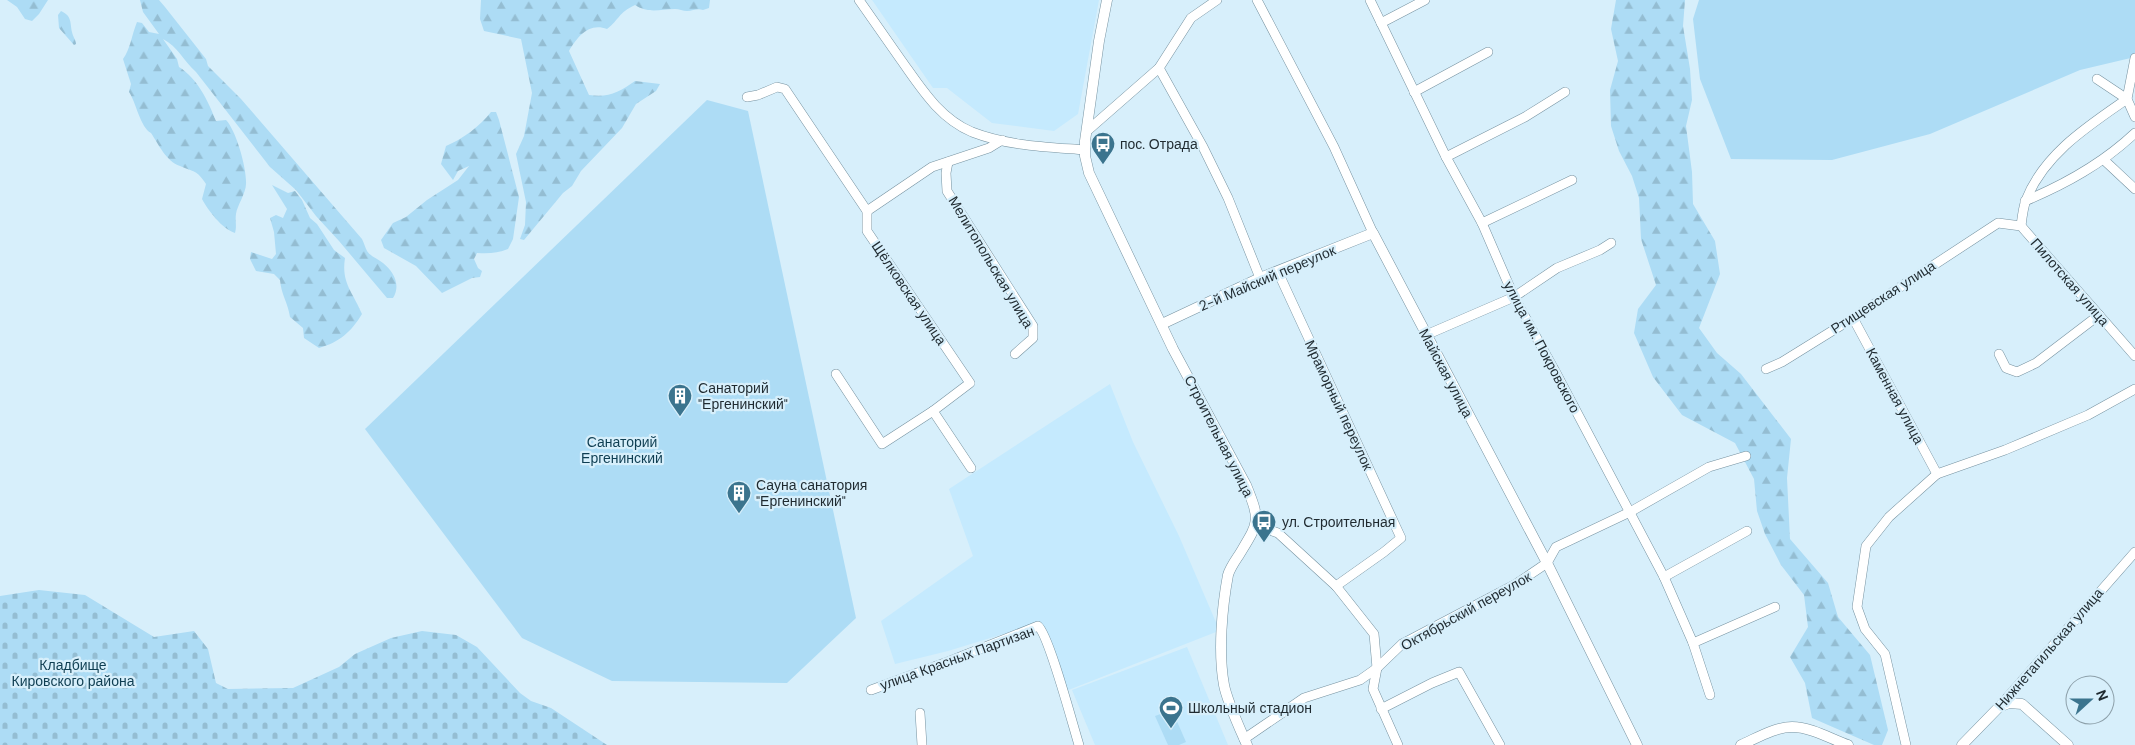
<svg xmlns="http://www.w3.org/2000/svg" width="2135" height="745" font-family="'DM Sans',sans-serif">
<defs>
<pattern id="forest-firs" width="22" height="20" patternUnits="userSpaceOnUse" patternTransform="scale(1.25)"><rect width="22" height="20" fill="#addcf5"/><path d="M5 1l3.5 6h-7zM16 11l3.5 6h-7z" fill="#94bdd2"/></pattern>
<pattern id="cemetery-stones" width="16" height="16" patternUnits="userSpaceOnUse" patternTransform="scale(1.25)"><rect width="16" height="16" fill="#addcf5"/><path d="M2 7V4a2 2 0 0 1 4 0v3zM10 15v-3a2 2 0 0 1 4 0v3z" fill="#94bdd2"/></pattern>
</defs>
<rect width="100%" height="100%" fill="#d7effb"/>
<!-- built -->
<g fill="#c5eafe">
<polygon points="872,0 1099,0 1078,114 1054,131 992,123 947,88 933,88"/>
<polygon points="1110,384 1133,442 1179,536 1218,627 1216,632 1066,691 1036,624 948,651 895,664 881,621 973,556 949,489"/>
<polygon points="1187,647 1228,745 1095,745 1072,690"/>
</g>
<!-- forest -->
<g fill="url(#forest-firs)">
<polygon points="7,0 48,0 39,14 32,21 25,19 17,7"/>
<path d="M140 0H159L165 7 206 59 208 66 241 99 362 239C364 243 365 247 367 251 370 256 378 259 383 263 394 272 401 285 393 298H387L339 241 316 216 296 190 270 167 196 72C183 60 178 47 163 39L177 59 179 67C198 79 208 101 216 121L226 120C236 130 247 169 246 184 246 193 237 206 236 214 235 221 237 226 235 233 222 229 208 210 202 199L206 184C197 170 194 172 180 166 166 161 159 145 151 133 140 127 136 102 129 92L131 84 123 59C130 50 132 34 137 22L142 23 149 32 159 34 143 12Z"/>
<path d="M481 0H710L709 8 703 10C697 8 693 11 687 11 683 11 679 9 675 9 660 9 649 14 635 5 618 13 620 19 607 29 589 22 577 37 569 51L589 95C609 98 619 92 635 81L660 84 656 91 636 104 622 128 581 171 572 186 563 193 524 240 520 239 525 225 526 202 516 154 524 136 532 93 521 39 484 31 480 19Z"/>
<polygon points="1616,0 1685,0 1683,26 1690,69 1692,100 1686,126 1692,172 1693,204 1715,241 1720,274 1699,328 1717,353 1741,374 1791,439 1787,478 1790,539 1828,583 1838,617 1870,655 1888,730 1882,745 1874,745 1812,718 1805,683 1790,657 1808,627 1804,595 1781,565 1765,534 1757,511 1754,479 1735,443 1682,415 1653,377 1634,333 1638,309 1656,285 1641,239 1639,198 1632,176 1619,151 1611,126 1610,90 1618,61 1611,29"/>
<path d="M61 11C72 16 70 22 72 32 73 37 76 40 76 44L74 45 59 28 58 15Z"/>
<path d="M491 112H496L499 120 519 197 513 239 508 249C498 253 489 254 477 253L474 259 478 268 482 271 480 277 472 278 442 293 416 266 384 248 381 240 393 223 406 217 427 200 458 180 469 166 458 171 453 180 441 164 446 146C463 139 480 126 491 112Z"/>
<path d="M272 185 288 193 295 191 302 200 310 218 317 224 334 250 345 258C341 283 353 292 362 314 351 332 340 342 319 348L304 338 303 328 290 317C288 303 281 294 280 280L274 274 256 271 250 259 251 252 272 259 276 254 274 232 270 218 276 215 283 218 287 209Z"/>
</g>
<!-- cemetery -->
<polygon fill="url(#cemetery-stones)" points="39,590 85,595 154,637 194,631 208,649 216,683 228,689 293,688 339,667 355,654 391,638 422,631 456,635 477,647 520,693 531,701 551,708 607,745 0,745 0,596"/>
<!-- green -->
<g fill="#addcf5">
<polygon points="1699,0 2135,0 2135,57 2080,70 1930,134 1832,160 1731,159 1700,79 1693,19"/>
<polygon points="707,100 748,111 856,618 787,683 612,681 522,638 365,429"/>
<polygon points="1172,710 1186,742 1179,745 1168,745 1155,716"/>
</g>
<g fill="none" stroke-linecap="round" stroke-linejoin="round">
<defs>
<g id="minor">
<path d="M859 0C873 20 887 40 901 60 921 88 939 118 972 132 1008 146 1047 147 1085 150"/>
<polyline points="1257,0 1334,147 1373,233"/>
<polyline points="1370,0 1446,157 1482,223 1514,297 1556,373 1664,577 1693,643 1710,695"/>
<polyline points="1381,23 1425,0"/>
<polyline points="2135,58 2127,99 2135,117"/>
<polyline points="1159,68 1203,147 1228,198 1260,278"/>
<polyline points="1414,92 1488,52"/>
<polyline points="747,97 758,95 777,87 785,89 867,211 867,231 970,383 933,411 971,468"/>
<polyline points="1087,131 1159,68 1191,18 1217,0"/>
<polyline points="1446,157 1525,117 1565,92"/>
<polyline points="2104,160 2135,189"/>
<polyline points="948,162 946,173 947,191 1033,326 1033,338 1015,354"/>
<path d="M2025 201C2066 184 2102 164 2135 133"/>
<polyline points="867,211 932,167 989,148 1002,140"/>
<polyline points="1482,223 1572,180"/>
<path d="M2021 226C2022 218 2023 208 2026 200 2044 154 2088 126 2127 99L2097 79"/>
<polyline points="1278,272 1401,538 1384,552 1336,586"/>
<polyline points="1853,318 1937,474"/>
<polyline points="1426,335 1514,297 1557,268 1600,250 1611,243"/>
<polyline points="1999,354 2006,368 2017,372 2036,363 2099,315"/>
<polyline points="1766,369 1782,362 1853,318 1998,223 2021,226 2135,356"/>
<polyline points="836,374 882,444 933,411"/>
<polyline points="1256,525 1278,533 1336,586 1374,634 1377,668 1373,689 1398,745"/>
<polyline points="1664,577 1747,531"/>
<polyline points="1693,643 1775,607"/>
<path d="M871 690 950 661 1038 626C1049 635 1073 726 1079 745"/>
<polyline points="1999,707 2135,552"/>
<polyline points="1381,709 1432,683 1459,672 1500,745"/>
<polyline points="920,713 922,745"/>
<polyline points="1244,739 1304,698 1360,680 1377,668 1402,644 1516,584 1547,563 1556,547 1630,512 1709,467 1746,456"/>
<polyline points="1906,745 1885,654 1865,629 1857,607 1866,546 1889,517 1937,474 2005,450 2088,415 2135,389"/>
</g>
<g id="tertiary">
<path d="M1107 0 1099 41 1085 141V156L1089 173 1173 349 1246 485C1261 522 1259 522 1239 555 1235 561 1230 568 1228 575 1222 607 1218 652 1224 685 1227 701 1240 729 1247 745"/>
<polyline points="1162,324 1260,278 1373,233 1547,563 1637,745"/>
<path d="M1741 745C1757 738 1775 727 1792 727 1811 727 1831 739 1848 745"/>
<polyline points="1962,745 1999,707 2009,703 2022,704 2068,745"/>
</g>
</defs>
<!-- minor casing -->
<use href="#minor" stroke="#7692a0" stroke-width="10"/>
<!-- tertiary casing -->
<use href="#tertiary" stroke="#7692a0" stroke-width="11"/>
<!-- minor -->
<use href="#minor" stroke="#fff" stroke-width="9"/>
<!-- tertiary -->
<use href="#tertiary" stroke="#fff" stroke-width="10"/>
</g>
<!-- icons -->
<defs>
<symbol id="bus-pin" viewBox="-11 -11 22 30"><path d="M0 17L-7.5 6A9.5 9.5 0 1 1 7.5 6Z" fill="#3b748e" stroke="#d7effb"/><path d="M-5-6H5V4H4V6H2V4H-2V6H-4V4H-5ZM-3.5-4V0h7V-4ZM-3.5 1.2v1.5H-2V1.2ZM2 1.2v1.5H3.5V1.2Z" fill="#fff"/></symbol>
<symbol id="building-pin" viewBox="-11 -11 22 30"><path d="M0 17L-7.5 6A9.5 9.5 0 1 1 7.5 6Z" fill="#3b748e" stroke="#d7effb"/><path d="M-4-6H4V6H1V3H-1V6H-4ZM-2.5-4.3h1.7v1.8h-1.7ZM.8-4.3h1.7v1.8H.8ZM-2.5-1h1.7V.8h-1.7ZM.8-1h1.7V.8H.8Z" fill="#fff"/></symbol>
<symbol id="stadium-pin" viewBox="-11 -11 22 30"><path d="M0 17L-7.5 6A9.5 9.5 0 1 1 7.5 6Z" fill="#3b748e" stroke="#d7effb"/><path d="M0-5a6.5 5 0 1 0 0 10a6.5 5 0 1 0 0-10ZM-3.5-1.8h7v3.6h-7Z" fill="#fff"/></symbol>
</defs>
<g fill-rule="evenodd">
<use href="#bus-pin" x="1089" y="130" width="28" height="38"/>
<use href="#building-pin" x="666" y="382" width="28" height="38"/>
<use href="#building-pin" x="725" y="479" width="28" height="38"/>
<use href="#bus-pin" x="1250" y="508" width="28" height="38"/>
<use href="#stadium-pin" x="1157" y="694" width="28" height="38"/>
</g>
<g text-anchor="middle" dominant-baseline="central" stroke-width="4.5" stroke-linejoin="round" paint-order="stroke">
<!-- poi labels -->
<g font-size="14" fill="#1f2a30" stroke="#d7effb" text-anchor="start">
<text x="1120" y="144">пос. Отрада</text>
<text x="698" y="388">Санаторий<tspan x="698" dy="16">"Ергенинский"</tspan></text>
<text x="756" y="485">Сауна санатория<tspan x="756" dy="16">"Ергенинский"</tspan></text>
<text x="1282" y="522">ул. Строительная</text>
<text x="1188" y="708">Школьный стадион</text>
</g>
<!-- street labels -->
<g font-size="14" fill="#1f2a30" stroke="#d7effb">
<text transform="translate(991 262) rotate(59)">Мелитопольская улица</text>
<text transform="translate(1267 278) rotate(-23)">2-й Майский переулок</text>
<text transform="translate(2070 282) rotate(49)">Пилотская улица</text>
<text transform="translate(909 293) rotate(56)">Щёлковская улица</text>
<text transform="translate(1883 297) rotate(-33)">Ртищевская улица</text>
<text transform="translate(1542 347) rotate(62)">улица им. Покровского</text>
<text transform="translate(1446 373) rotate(62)">Майская улица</text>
<text transform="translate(1895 396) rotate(62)">Каменная улица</text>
<text transform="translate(1339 405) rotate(65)">Мраморный переулок</text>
<text transform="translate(1219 436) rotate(63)">Строительная улица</text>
<text transform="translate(1466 611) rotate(-29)">Октябрьский переулок</text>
<text transform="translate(2049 649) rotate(-49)">Нижнетагильская улица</text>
<text transform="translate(957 658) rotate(-20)">улица Красных Партизан</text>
</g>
<!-- park labels -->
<g font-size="14" fill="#0f3e52" stroke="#d7effb">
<text x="622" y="442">Санаторий<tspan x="622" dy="16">Ергенинский</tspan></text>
<text x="73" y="665">Кладбище<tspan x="73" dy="16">Кировского района</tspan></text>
</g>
</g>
<!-- north arrow -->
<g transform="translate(2090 700) rotate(69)"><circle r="24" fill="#d7effb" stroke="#8da0aa"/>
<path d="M0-4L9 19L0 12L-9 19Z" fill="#3b748e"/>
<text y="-8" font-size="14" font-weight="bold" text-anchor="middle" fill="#1f2a30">N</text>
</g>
</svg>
